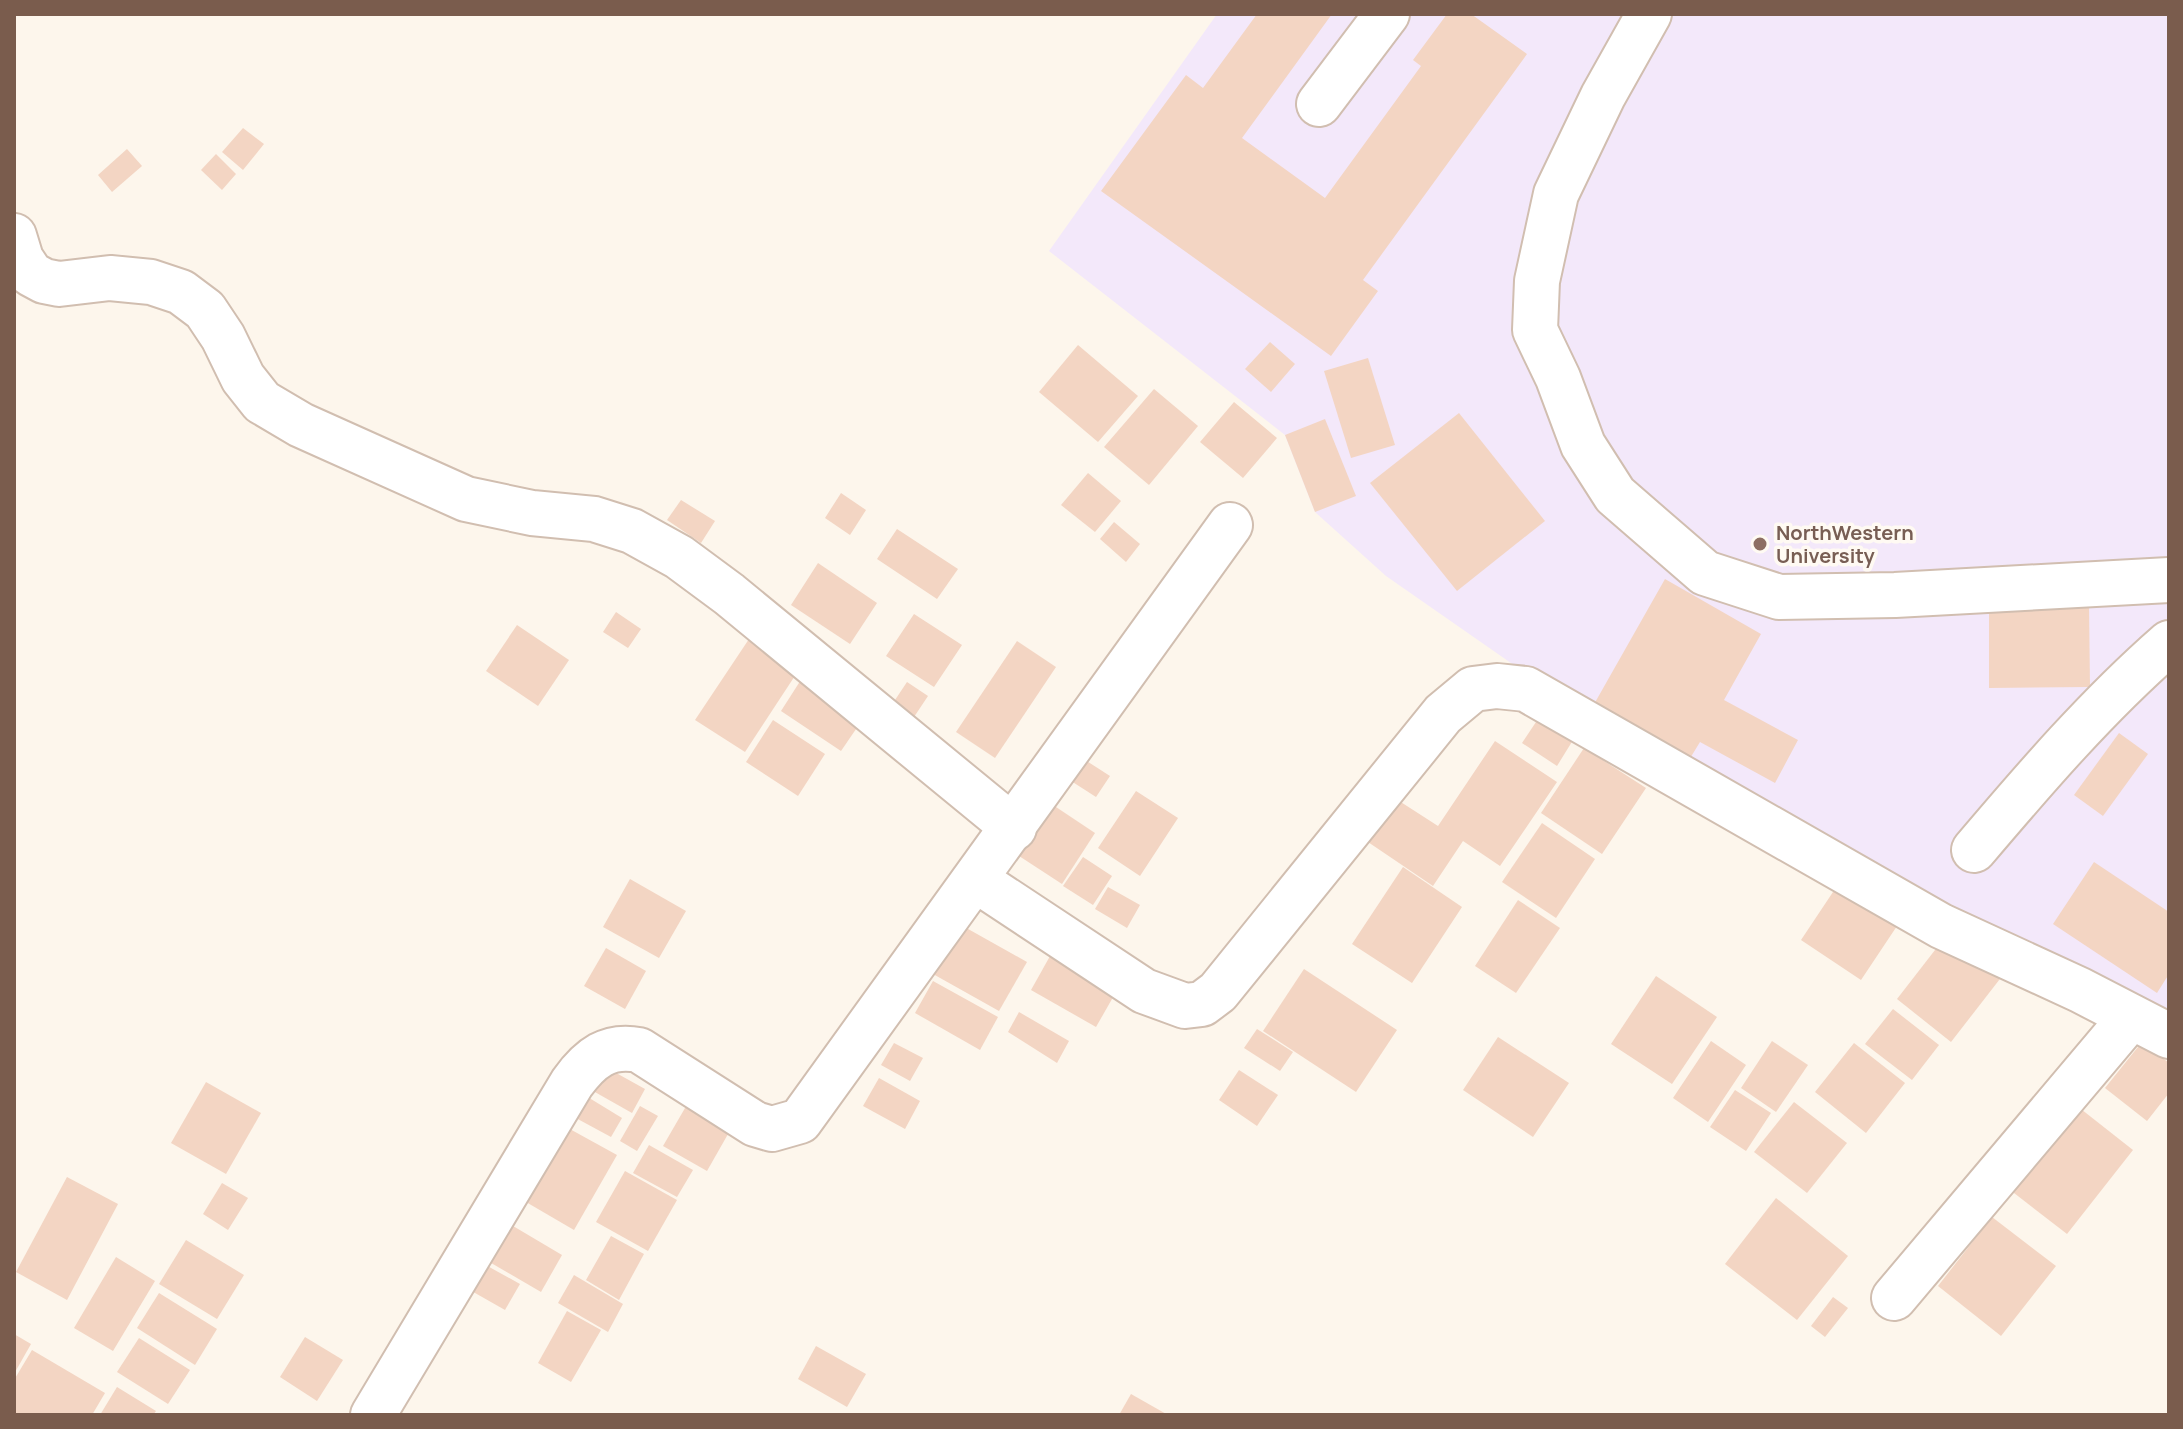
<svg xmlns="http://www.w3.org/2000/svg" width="2183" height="1429" font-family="Manrope,sans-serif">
<rect width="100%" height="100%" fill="#fdf6ec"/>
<!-- education -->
<polygon fill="#f3e8fa" points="1217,14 2169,14 2169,1028 1584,714 1386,576 1315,512 1285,435 1049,251"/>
<!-- building -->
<g fill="#f3d5c3">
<polygon points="1257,14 1332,14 1242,138 1325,198 1421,66 1413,60 1447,14 1471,14 1527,54 1363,280 1378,291 1331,356 1101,191 1186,75 1203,88"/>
<polygon points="243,128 264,144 243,170 222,152"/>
<polygon points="127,149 142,166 112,192 98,175"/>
<polygon points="216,154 236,174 222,190 201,170"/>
<polygon points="1270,342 1295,364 1271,392 1245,369"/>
<polygon points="1078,345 1138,396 1098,442 1039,392"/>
<polygon points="1368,358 1395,445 1351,458 1324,371"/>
<polygon points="1154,389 1198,426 1149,485 1104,447"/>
<polygon points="1234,402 1277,438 1243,478 1200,442"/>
<polygon points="1459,413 1545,521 1457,591 1370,483"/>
<polygon points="1325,419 1356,496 1315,512 1285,435"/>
<polygon points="1088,473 1121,501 1095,532 1061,505"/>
<polygon points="841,493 866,510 850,535 825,518"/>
<polygon points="681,500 715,521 701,543 667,520"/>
<polygon points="1114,522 1140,544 1126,562 1100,539"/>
<polygon points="897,529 958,569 937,599 877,559"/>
<polygon points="818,563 877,603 850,644 791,605"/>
<polygon points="1665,579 1761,634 1724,700 1798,740 1775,783 1700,742 1689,760 1593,706"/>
<polygon points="2089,604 2090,687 1989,688 1989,605"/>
<polygon points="616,612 641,629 628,648 603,632"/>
<polygon points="914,614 962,645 934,687 886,656"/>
<polygon points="517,625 569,660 538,706 486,671"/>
<polygon points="755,630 804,662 745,752 695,720"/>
<polygon points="1017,641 1056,667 995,758 956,732"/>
<polygon points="806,672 867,713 841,751 781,711"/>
<polygon points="907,682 928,696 914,717 893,703"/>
<polygon points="1544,710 1578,732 1557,766 1522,743"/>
<polygon points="773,720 825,754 798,796 746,762"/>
<polygon points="2119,733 2148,754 2103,816 2074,795"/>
<polygon points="1495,741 1557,782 1500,866 1463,841 1433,886 1365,840 1393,797 1438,826"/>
<polygon points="1584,748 1646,788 1602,854 1541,813"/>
<polygon points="1082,758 1110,776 1096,797 1068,779"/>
<polygon points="1136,791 1178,818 1140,876 1098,848"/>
<polygon points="1047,801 1095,833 1062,884 1013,852"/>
<polygon points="1542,823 1595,859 1556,918 1502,882"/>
<polygon points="1083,857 1112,876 1093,905 1063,886"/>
<polygon points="2094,862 2169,912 2169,974 2157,993 2053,924"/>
<polygon points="1403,867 1462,907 1412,983 1352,944"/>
<polygon points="630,879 686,911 659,958 603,927"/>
<polygon points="1837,886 1897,926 1861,980 1801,940"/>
<polygon points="1108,887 1140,905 1127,928 1095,909"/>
<polygon points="1518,900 1560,928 1516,993 1475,966"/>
<polygon points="961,925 1027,962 999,1011 933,974"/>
<polygon points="1949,932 2003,975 1951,1042 1897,999"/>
<polygon points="606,948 646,971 625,1009 584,986"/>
<polygon points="1054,949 1120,985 1096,1027 1031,990"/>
<polygon points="1304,969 1397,1030 1356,1092 1263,1031"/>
<polygon points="1656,976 1717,1017 1672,1084 1611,1044"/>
<polygon points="933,981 998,1017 980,1050 915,1013"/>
<polygon points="1893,1009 1939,1045 1912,1080 1865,1044"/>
<polygon points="1019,1012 1069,1041 1057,1063 1008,1032"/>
<polygon points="1257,1029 1293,1052 1280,1071 1244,1048"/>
<polygon points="1498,1037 1569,1083 1533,1137 1463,1090"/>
<polygon points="1711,1041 1746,1065 1708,1122 1673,1098"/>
<polygon points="1772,1041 1808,1065 1776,1112 1741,1088"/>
<polygon points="2142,1042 2169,1063 2169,1093 2147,1121 2105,1088"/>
<polygon points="894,1043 923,1058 910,1081 881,1065"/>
<polygon points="1854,1043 1905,1083 1866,1133 1815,1092"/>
<polygon points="600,1064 645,1089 632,1113 586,1087"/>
<polygon points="1239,1070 1278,1095 1257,1126 1219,1100"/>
<polygon points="879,1078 920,1101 905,1129 863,1106"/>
<polygon points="206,1082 261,1113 226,1174 171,1143"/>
<polygon points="1735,1090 1771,1113 1746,1151 1710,1127"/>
<polygon points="586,1096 622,1118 611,1137 574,1117"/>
<polygon points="692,1096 736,1120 707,1171 663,1146"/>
<polygon points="1794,1102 1847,1143 1807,1193 1754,1152"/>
<polygon points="2072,1102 2133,1150 2067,1234 2005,1186"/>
<polygon points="640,1106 658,1116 637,1151 620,1141"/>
<polygon points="568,1128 617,1155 574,1230 526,1202"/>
<polygon points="649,1145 693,1170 677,1197 633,1173"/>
<polygon points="625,1171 677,1200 648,1251 596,1222"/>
<polygon points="67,1177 118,1204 67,1300 16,1272"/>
<polygon points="222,1183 248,1198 228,1230 203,1214"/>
<polygon points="1776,1198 1848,1256 1797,1320 1725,1264"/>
<polygon points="1992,1217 2056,1266 2001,1336 1938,1286"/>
<polygon points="508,1223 562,1255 541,1292 486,1260"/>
<polygon points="611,1236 644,1254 619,1300 586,1280"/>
<polygon points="186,1240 244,1275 217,1319 159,1284"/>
<polygon points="116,1257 155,1281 113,1351 74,1328"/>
<polygon points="482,1263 520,1284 505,1310 468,1289"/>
<polygon points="574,1275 623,1304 608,1332 558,1303"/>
<polygon points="159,1293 217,1329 195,1365 137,1328"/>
<polygon points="1833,1297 1848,1308 1825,1337 1811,1326"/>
<polygon points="567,1311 601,1330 571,1382 538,1363"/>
<polygon points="14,1334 31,1344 14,1374"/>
<polygon points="305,1337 343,1360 317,1401 280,1377"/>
<polygon points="139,1338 190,1370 168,1404 117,1372"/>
<polygon points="816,1346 866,1374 847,1407 798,1379"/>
<polygon points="32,1350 105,1393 92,1415 14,1415 14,1380"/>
<polygon points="117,1387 156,1411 153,1415 100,1415"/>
<polygon points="1131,1394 1168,1415 1119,1415"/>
</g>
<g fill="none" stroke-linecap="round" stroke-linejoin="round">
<defs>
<g id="minor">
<polyline points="1649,14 1603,96 1556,194 1537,281 1535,330 1558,378 1583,445 1615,495 1705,573 1779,597 1895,595 2169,580"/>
<polyline points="1319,104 1387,14"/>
<polyline points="14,236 21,259 31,274 44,281 59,284 110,278 151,282 181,292 205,310 223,337 243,378 262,402 301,425 466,499 532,513 594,519 632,531 679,557 729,594 1014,828"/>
<path d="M1974 850C2036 777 2097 706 2169 643"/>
<polyline points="976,880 1144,991 1185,1006 1202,1004 1218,992 1443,714 1473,689 1497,686 1526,689 1941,926 2080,990 2169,1036"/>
<polyline points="1894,1298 2131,1017"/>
<path d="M373 1415 572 1083C590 1058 608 1044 639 1050L755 1124 772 1129 800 1121 1230 525"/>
</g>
</defs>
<!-- minor casing -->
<use href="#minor" stroke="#d1beb0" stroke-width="48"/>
<!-- minor -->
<use href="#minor" stroke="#fff" stroke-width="44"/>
</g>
<!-- markers -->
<circle fill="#8d6e63" stroke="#fffaf3" stroke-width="3" cx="1760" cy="544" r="8"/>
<g text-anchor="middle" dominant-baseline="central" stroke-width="7" stroke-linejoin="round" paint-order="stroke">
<!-- education labels -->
<g font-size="20" font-weight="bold" fill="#785e54" stroke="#fffaf3" text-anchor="start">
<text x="1776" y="532">NorthWestern<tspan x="1776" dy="23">University</tspan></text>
</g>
</g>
<!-- border -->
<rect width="2183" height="1429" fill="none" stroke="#7a5c4d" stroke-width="32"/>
</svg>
